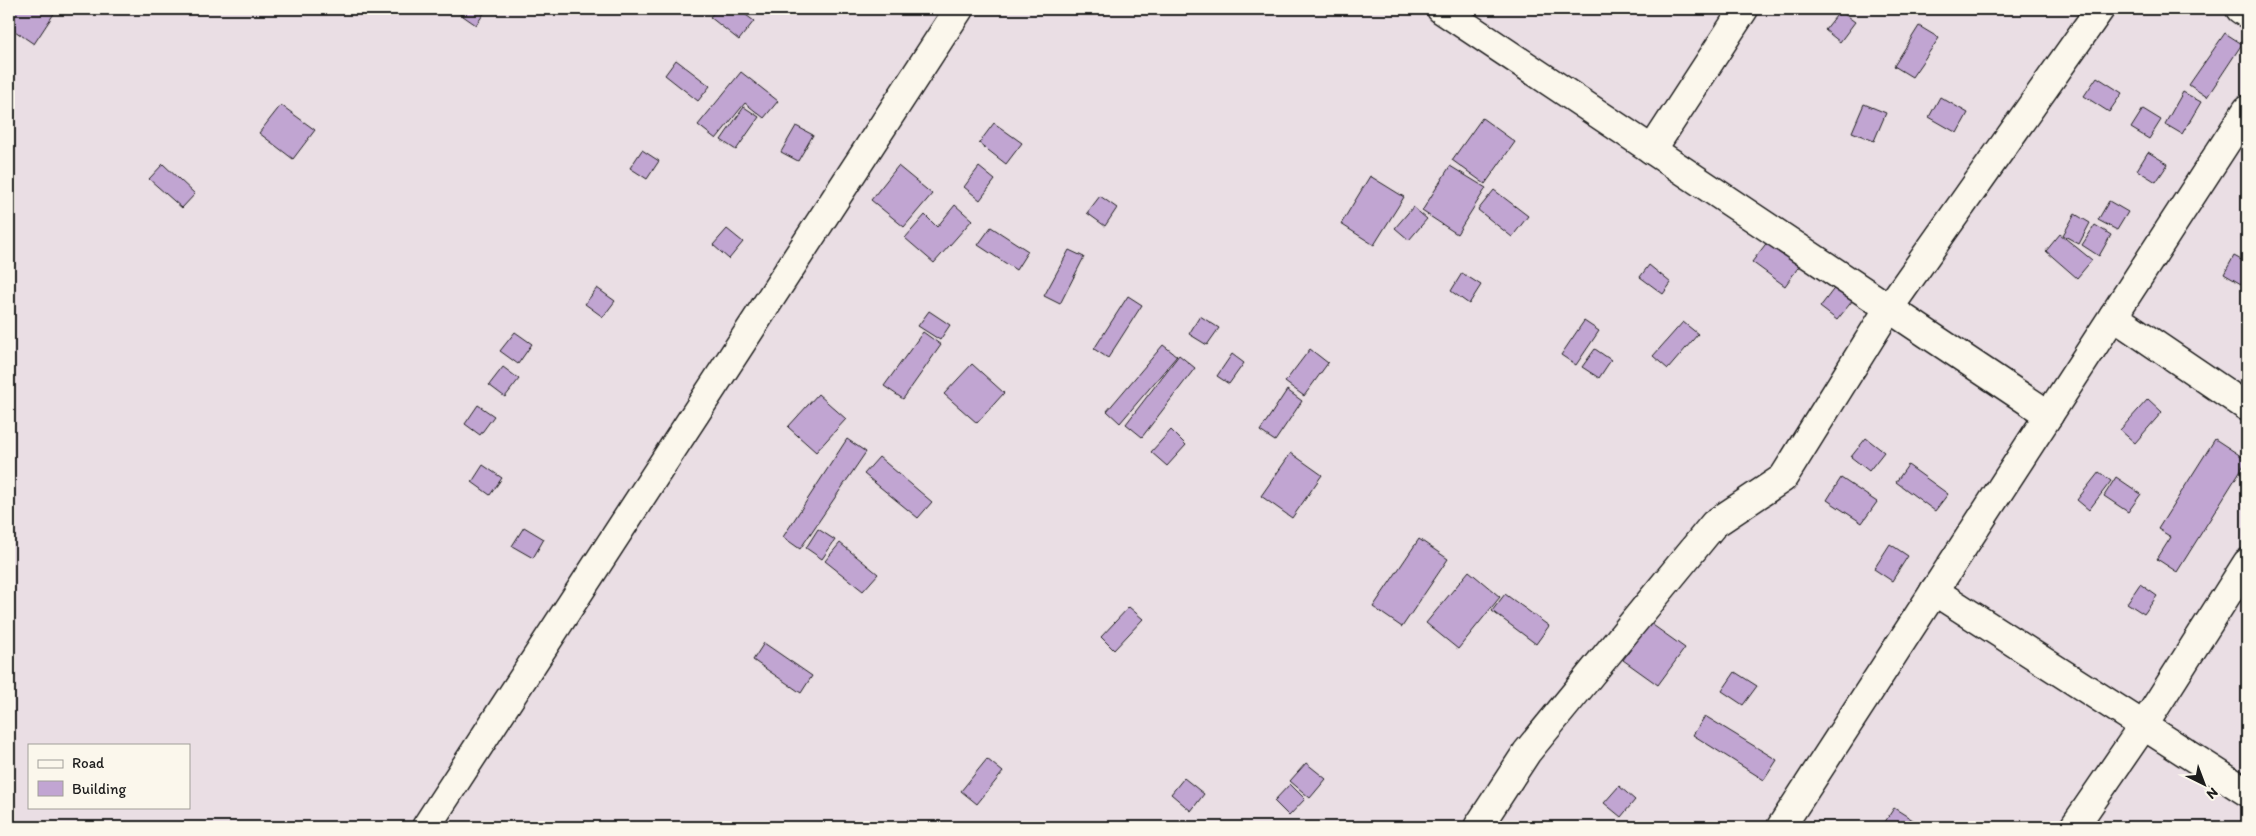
<svg xmlns="http://www.w3.org/2000/svg" width="2256" height="836" font-family="Itim,sans-serif">
<rect width="100%" height="100%" fill="#eadee4"/>
<filter id="ink" filterUnits="userSpaceOnUse"><feTurbulence type="fractalNoise" baseFrequency=".02" numOctaves="2"/><feDisplacementMap in="SourceGraphic" scale="10" xChannelSelector="R" yChannelSelector="G"/><feConvolveMatrix kernelMatrix="1 2 1 2 8 2 1 2 1" color-interpolation-filters="sRGB"/></filter>
<g filter="url(#ink)">
<!-- building -->
<g fill="#c1a5d2" stroke="#1c1c1c">
<polygon points="9,9 57,9 34,44 9,27"/>
<polygon points="453,9 487,9 476,25"/>
<polygon points="717,9 738,9 754,21 739,40 710,17"/>
<polygon points="1840,11 1855,22 1840,42 1825,30"/>
<polygon points="1919,26 1939,38 1912,77 1894,66"/>
<polygon points="2225,33 2242,44 2207,97 2189,85"/>
<polygon points="676,60 710,86 698,101 665,75"/>
<polygon points="741,72 778,101 764,118 745,103 716,139 698,125"/>
<polygon points="2097,77 2122,93 2109,112 2084,96"/>
<polygon points="2183,92 2201,102 2182,134 2165,124"/>
<polygon points="1940,97 1968,113 1957,133 1929,117"/>
<polygon points="1864,104 1886,113 1874,141 1852,132"/>
<polygon points="281,105 315,130 293,159 259,133"/>
<polygon points="744,107 759,117 736,150 721,140"/>
<polygon points="2143,109 2161,120 2149,139 2131,128"/>
<polygon points="1482,118 1515,142 1485,184 1452,160"/>
<polygon points="994,123 1022,143 1006,164 979,143"/>
<polygon points="796,126 813,135 798,161 781,152"/>
<polygon points="642,150 659,161 647,179 630,168"/>
<polygon points="2148,152 2168,164 2156,182 2137,170"/>
<polygon points="163,164 195,194 182,208 149,179"/>
<polygon points="898,166 932,194 904,227 871,200"/>
<polygon points="1450,166 1486,188 1457,234 1422,211"/>
<polygon points="979,167 995,180 980,200 964,187"/>
<polygon points="1370,176 1404,197 1374,245 1341,224"/>
<polygon points="1494,190 1528,216 1512,237 1478,210"/>
<polygon points="1100,196 1117,208 1105,226 1087,213"/>
<polygon points="2109,201 2128,212 2117,230 2098,220"/>
<polygon points="955,205 972,220 934,263 905,238 925,215 937,227"/>
<polygon points="1413,207 1427,219 1409,240 1395,228"/>
<polygon points="2075,214 2090,223 2079,244 2063,235"/>
<polygon points="2095,225 2111,235 2099,256 2082,245"/>
<polygon points="991,227 1028,251 1016,270 978,245"/>
<polygon points="727,229 743,242 729,259 713,245"/>
<polygon points="2060,234 2092,260 2077,278 2046,251"/>
<polygon points="1768,241 1800,265 1785,286 1752,262"/>
<polygon points="1069,250 1084,257 1060,304 1044,296"/>
<polygon points="2234,256 2247,263 2247,273 2241,284 2224,274"/>
<polygon points="1649,265 1671,283 1663,294 1640,277"/>
<polygon points="1462,273 1481,285 1469,304 1451,291"/>
<polygon points="1836,286 1853,300 1837,320 1820,307"/>
<polygon points="597,288 615,301 603,317 585,304"/>
<polygon points="1128,296 1142,305 1108,358 1094,349"/>
<polygon points="929,311 950,325 940,340 918,326"/>
<polygon points="1200,316 1219,328 1207,345 1189,334"/>
<polygon points="1584,321 1599,331 1576,365 1561,355"/>
<polygon points="1683,322 1698,334 1668,369 1653,356"/>
<polygon points="515,332 532,344 518,364 500,351"/>
<polygon points="923,332 941,345 903,399 884,386"/>
<polygon points="1163,345 1177,356 1120,423 1107,411"/>
<polygon points="1310,349 1328,363 1304,396 1285,382"/>
<polygon points="1595,349 1611,360 1599,378 1582,367"/>
<polygon points="1232,354 1244,363 1229,384 1217,376"/>
<polygon points="1179,355 1195,368 1142,437 1126,424"/>
<polygon points="972,364 1004,393 977,423 944,394"/>
<polygon points="503,367 519,379 505,397 489,385"/>
<polygon points="1287,390 1302,401 1275,441 1260,431"/>
<polygon points="818,394 846,419 816,452 788,427"/>
<polygon points="2148,399 2162,412 2135,443 2120,430"/>
<polygon points="478,405 494,416 480,435 465,424"/>
<polygon points="1171,430 1186,445 1167,466 1151,452"/>
<polygon points="1866,438 1884,452 1869,471 1851,457"/>
<polygon points="847,439 866,452 800,549 783,537"/>
<polygon points="2215,439 2247,460 2177,572 2157,559 2171,537 2158,529"/>
<polygon points="1291,453 1322,475 1292,518 1261,496"/>
<polygon points="879,457 932,502 918,518 864,474"/>
<polygon points="483,465 502,478 490,495 472,482"/>
<polygon points="1908,465 1948,494 1935,511 1896,482"/>
<polygon points="2099,472 2111,481 2089,510 2077,500"/>
<polygon points="2116,477 2141,494 2128,512 2104,496"/>
<polygon points="1841,478 1877,502 1862,523 1827,500"/>
<polygon points="524,527 544,539 533,558 512,546"/>
<polygon points="818,529 835,540 822,559 806,548"/>
<polygon points="1419,539 1448,559 1402,627 1373,607"/>
<polygon points="840,543 878,574 863,591 825,561"/>
<polygon points="1890,544 1908,556 1892,581 1874,569"/>
<polygon points="1469,571 1500,597 1458,649 1426,623"/>
<polygon points="2140,584 2157,596 2144,614 2127,603"/>
<polygon points="1505,594 1549,626 1536,644 1492,611"/>
<polygon points="1129,607 1143,619 1114,650 1101,637"/>
<polygon points="1650,623 1685,648 1658,685 1623,660"/>
<polygon points="764,643 812,676 801,693 753,660"/>
<polygon points="1735,672 1757,686 1743,705 1722,691"/>
<polygon points="1705,716 1777,760 1764,780 1693,735"/>
<polygon points="987,759 1003,772 977,804 961,791"/>
<polygon points="1306,763 1326,779 1310,798 1290,781"/>
<polygon points="1184,778 1204,794 1191,811 1171,794"/>
<polygon points="1290,784 1305,799 1289,816 1274,801"/>
<polygon points="1619,786 1635,800 1621,817 1604,803"/>
<polygon points="1894,808 1924,827 1886,827 1883,825"/>
</g>
<g fill="none" stroke-linecap="round" stroke-linejoin="round">
<defs>
<g id="minor">
<polyline points="1441,9 2049,415"/>
<polyline points="2240,9 2247,14"/>
<polyline points="1652,150 1744,9"/>
<polyline points="2113,316 2247,407"/>
<polyline points="1934,591 2247,792"/>
<polyline points="426,827 959,9"/>
<polyline points="1478,827 1527,752 1714,524 1783,478 1889,308 2100,9"/>
<polyline points="1781,827 2247,110"/>
<polyline points="2074,827 2144,725 2247,563"/>
</g>
</defs>
<!-- minor casing -->
<use href="#minor" stroke="#1c1c1c" stroke-width="31"/>
<!-- minor -->
<use href="#minor" stroke="#fbf7ec" stroke-width="28"/>
</g>
</g>
<!-- margin -->
<rect width="2256" height="836" fill="none" stroke="#fbf7ec" stroke-width="30"/>
<rect x="15" y="15" width="2226" height="806" fill="none" stroke="#1c1c1c" stroke-width="2" filter="url(#ink)"/>
<!-- legend -->
<rect x="28" y="744" width="162" height="65" fill="#fbf7ec" stroke="#a29f99"/>
<rect x="38" y="760" width="25" height="8" fill="#fbf7ec" stroke="#a29f99"/>
<text x="72" y="768" font-size="15" fill="#1c1c1c">Road</text>
<rect x="38" y="781" width="25" height="15" fill="#c1a5d2" stroke="#a29f99"/>
<text x="72" y="794" font-size="15" fill="#1c1c1c">Building</text>
<!-- north arrow -->
<g transform="translate(2204 784) rotate(138)" stroke="#fbf7ec" stroke-width="4" paint-order="stroke">
<path d="M0-4L9 19L0 12L-9 19Z" fill="#1c1c1c"/>
<text y="-8" font-size="14" font-weight="bold" text-anchor="middle" fill="#1c1c1c">N</text>
</g>
</svg>
